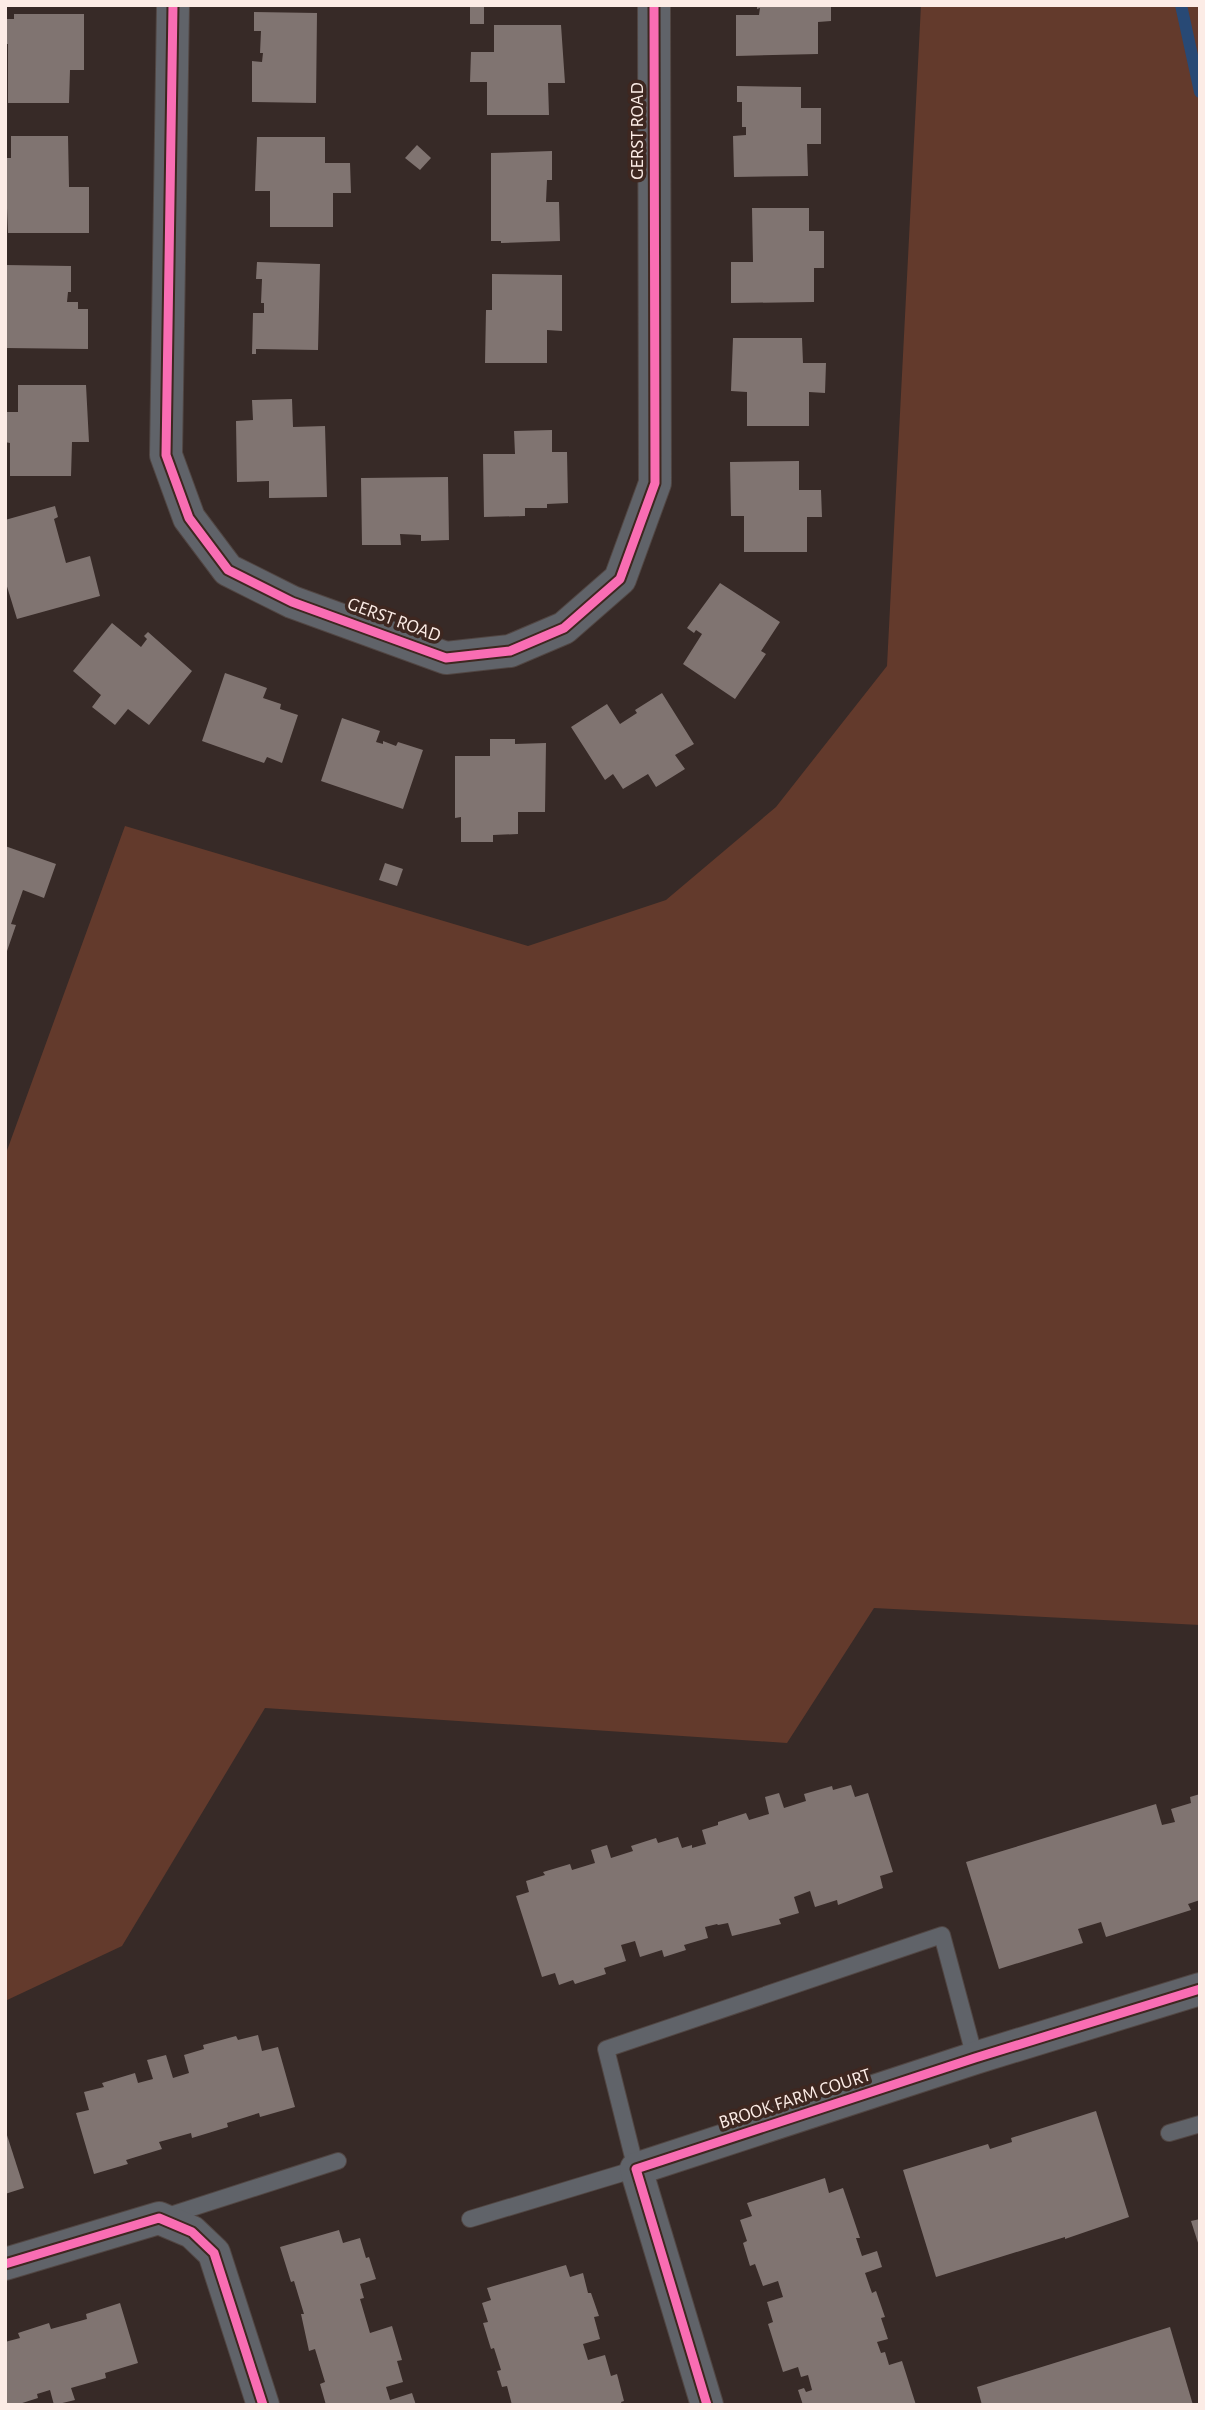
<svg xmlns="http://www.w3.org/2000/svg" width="1205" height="2410" font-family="'Alegreya Sans',sans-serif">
<rect width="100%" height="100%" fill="#372a27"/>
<!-- green -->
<polygon fill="#633a2c" points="921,5 1200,5 1200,1625 874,1608 787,1743 265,1708 122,1946 5,2001 5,1156 125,826 528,946 666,900 776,807 887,666"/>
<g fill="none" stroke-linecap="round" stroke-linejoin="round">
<!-- stream -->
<polyline stroke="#284975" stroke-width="12" points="1181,5 1200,92"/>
</g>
<!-- building -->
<g fill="#807471">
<polygon points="484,5 484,24 470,24 470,6"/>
<polygon points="757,5 831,5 831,21 818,22 818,54 736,56 736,15 759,15 760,8 757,9"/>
<polygon points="254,12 317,13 316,103 252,102 252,61 262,62 263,53 260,53 261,31 254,31"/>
<polygon points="14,14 84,14 84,70 70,70 69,103 8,103 8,44 5,44 5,19 14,19"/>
<polygon points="494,25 561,25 565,83 548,83 549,115 487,115 487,82 470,82 471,52 494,52"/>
<polygon points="737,86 801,87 801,108 821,108 821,144 807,144 808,176 734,177 733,136 746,135 746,127 742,127 742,102 737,102"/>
<polygon points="11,136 68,136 69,187 89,187 89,233 8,233 5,158 11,158"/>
<polygon points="257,137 325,137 325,163 350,163 351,193 333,193 333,227 270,227 270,191 255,191"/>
<polygon points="417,145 431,158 420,170 405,158"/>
<polygon points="552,151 552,180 547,180 546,202 559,202 560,241 501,243 501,241 491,241 491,153"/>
<polygon points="752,208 809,208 809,231 824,231 824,268 814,268 814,302 731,303 731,262 753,262"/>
<polygon points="257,262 320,264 318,350 256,349 256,354 252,354 253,313 264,313 264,303 261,303 262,279 256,279"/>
<polygon points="5,265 71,266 71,292 68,292 67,302 78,302 78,309 88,309 88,349 6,348"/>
<polygon points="492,274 562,275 562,331 547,330 547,363 485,363 486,310 492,310"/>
<polygon points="733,338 802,338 803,363 826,363 825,393 809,392 809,426 747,426 747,392 731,391"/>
<polygon points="18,385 86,385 89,442 72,442 71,476 10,476 10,443 5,442 5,412 18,412"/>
<polygon points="292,399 293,427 325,426 327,497 269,498 269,481 237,482 236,421 253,420 252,400"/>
<polygon points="552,430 552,452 567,452 568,503 547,504 547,508 525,508 525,516 484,517 483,454 515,454 514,431"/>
<polygon points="799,461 799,490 821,490 822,517 807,517 807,552 744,552 744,516 731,516 730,462"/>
<polygon points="448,477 449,540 421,541 421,535 400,534 401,545 362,545 361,478"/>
<polygon points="55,506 58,517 54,519 66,563 90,556 100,596 17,619 5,580 5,520"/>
<polygon points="720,583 780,622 761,651 766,654 735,699 683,664 702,634 696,630 694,633 687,628"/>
<polygon points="112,623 141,647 147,639 144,636 148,632 192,671 149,725 128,709 115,725 92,707 101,695 73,671"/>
<polygon points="225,673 267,688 263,698 281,704 280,709 298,715 282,763 267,757 264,763 202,741"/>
<polygon points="662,693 694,744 675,755 685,769 656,787 648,774 623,789 613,774 605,780 571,727 607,704 620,724 637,713 635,710"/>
<polygon points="342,718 380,731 376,742 383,744 383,741 396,746 398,742 423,750 403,809 321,781"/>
<polygon points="490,739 515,739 515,744 546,743 545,812 518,812 518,834 493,835 493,842 461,842 461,817 455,818 455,756 490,756"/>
<polygon points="5,846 56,864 44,898 23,890 11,924 16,925 6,954"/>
<polygon points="385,863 403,869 397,886 379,880"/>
<polygon points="851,1785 855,1797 868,1793 893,1872 880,1876 883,1888 838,1905 837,1900 815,1907 810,1891 794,1897 799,1913 779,1919 781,1924 732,1936 728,1923 718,1925 717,1924 705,1927 708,1938 684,1945 686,1950 664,1957 662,1950 640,1957 635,1941 621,1945 626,1961 604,1968 606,1974 575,1984 573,1980 559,1985 555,1973 542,1977 516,1896 529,1892 526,1881 545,1875 543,1872 570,1864 572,1870 595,1863 591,1850 607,1845 611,1858 633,1851 631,1846 656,1838 658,1843 678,1837 682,1848 692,1845 692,1848 706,1844 702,1830 718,1825 718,1822 746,1813 749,1820 769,1814 765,1797 779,1793 784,1808 806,1801 804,1794 832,1786 833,1790"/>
<polygon points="1200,1794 1200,1900 1188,1904 1191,1910 1106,1937 1101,1922 1078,1929 1083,1943 999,1969 966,1862 1156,1804 1162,1825 1175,1822 1171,1809 1191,1803 1190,1797"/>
<polygon points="258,2035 262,2051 278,2047 295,2107 260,2117 259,2113 227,2123 228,2127 192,2138 191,2133 159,2142 162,2149 126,2160 128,2164 94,2174 76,2113 89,2110 84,2092 104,2087 102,2083 135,2073 138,2083 153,2079 147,2060 166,2055 173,2078 189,2073 184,2055 204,2049 203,2045 236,2036 238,2040"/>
<polygon points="1096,2111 1129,2217 1065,2239 1065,2237 936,2277 903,2170 988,2144 990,2149 1012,2142 1011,2138"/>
<polygon points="5,2129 24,2188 5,2194"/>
<polygon points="825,2178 829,2193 843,2188 860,2238 856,2238 862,2256 877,2251 882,2267 865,2273 872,2293 876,2291 885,2317 881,2318 888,2339 877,2342 881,2353 885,2352 889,2365 902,2361 916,2405 803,2405 798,2390 804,2388 806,2392 812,2390 808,2375 801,2377 798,2367 783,2372 768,2324 773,2322 767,2302 783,2297 778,2281 763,2286 755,2264 750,2266 743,2243 747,2241 740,2220 752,2216 747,2203"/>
<polygon points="1200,2219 1200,2246 1199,2246 1191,2221"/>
<polygon points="339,2230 343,2243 360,2238 366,2258 369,2257 376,2279 360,2284 364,2298 360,2299 370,2333 392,2326 402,2360 397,2361 403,2382 386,2387 390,2400 412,2393 416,2405 326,2405 320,2384 325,2382 315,2349 309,2351 301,2314 304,2314 294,2281 291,2282 280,2247"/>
<polygon points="566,2265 570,2277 583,2273 588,2293 591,2293 599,2316 594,2317 600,2339 583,2344 588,2360 605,2355 611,2376 617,2374 624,2401 621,2402 622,2405 512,2405 507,2386 502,2387 497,2371 501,2370 494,2348 491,2349 483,2323 488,2322 482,2303 491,2300 487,2288"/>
<polygon points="120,2303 138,2363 105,2373 106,2378 71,2388 75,2400 54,2405 50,2390 37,2394 38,2398 16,2405 5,2405 5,2342 20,2338 18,2333 49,2323 51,2329 87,2319 86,2314"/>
<polygon points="1170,2327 1193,2405 982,2405 977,2387"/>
</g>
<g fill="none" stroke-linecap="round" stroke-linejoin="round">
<defs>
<g id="service">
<polyline points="1169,2133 1200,2124"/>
<polyline points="164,2217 338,2161"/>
<polyline points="470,2219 636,2169 606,2049 942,1935 975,2058"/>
</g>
<g id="minor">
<polyline points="173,5 166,455 189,518 228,570 292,602 446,658 510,651 564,628 620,579 655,483 654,5"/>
<polyline points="5,2264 159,2218 192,2232 214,2253 263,2405"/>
<polyline points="707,2405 636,2169 975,2058 1200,1989"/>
</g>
</defs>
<!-- service casing -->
<use href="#service" stroke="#514643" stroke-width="18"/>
<!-- minor casing -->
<use href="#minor" stroke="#514643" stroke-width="34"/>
<!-- service -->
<use href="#service" stroke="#606369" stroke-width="16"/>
<!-- minor -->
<use href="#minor" stroke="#606369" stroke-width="32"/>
<defs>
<g id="cycleway">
<polyline points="173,5 166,455 189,518 228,570 292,602 446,658 510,651 564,628 620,579 655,483 654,5"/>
<polyline points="5,2264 159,2218 192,2232 214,2253 263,2405"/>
<polyline points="707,2405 636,2169 975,2058 1200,1989"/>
</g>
</defs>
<!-- cycleway casing -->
<use href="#cycleway" stroke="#3e2720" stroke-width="13"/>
<!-- cycleway -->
<use href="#cycleway" stroke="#f96db3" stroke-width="9"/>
</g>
<g text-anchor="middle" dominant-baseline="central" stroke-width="7" stroke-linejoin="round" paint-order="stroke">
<!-- street labels -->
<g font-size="19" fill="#fcece6" stroke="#3e2720">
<text transform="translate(637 131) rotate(-90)">GERST ROAD</text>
<text transform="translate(394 620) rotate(20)">GERST ROAD</text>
<text transform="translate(795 2099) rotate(-18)">BROOK FARM COURT</text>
</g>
</g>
<!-- border -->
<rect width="1205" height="2410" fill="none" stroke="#fcece6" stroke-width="14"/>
</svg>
